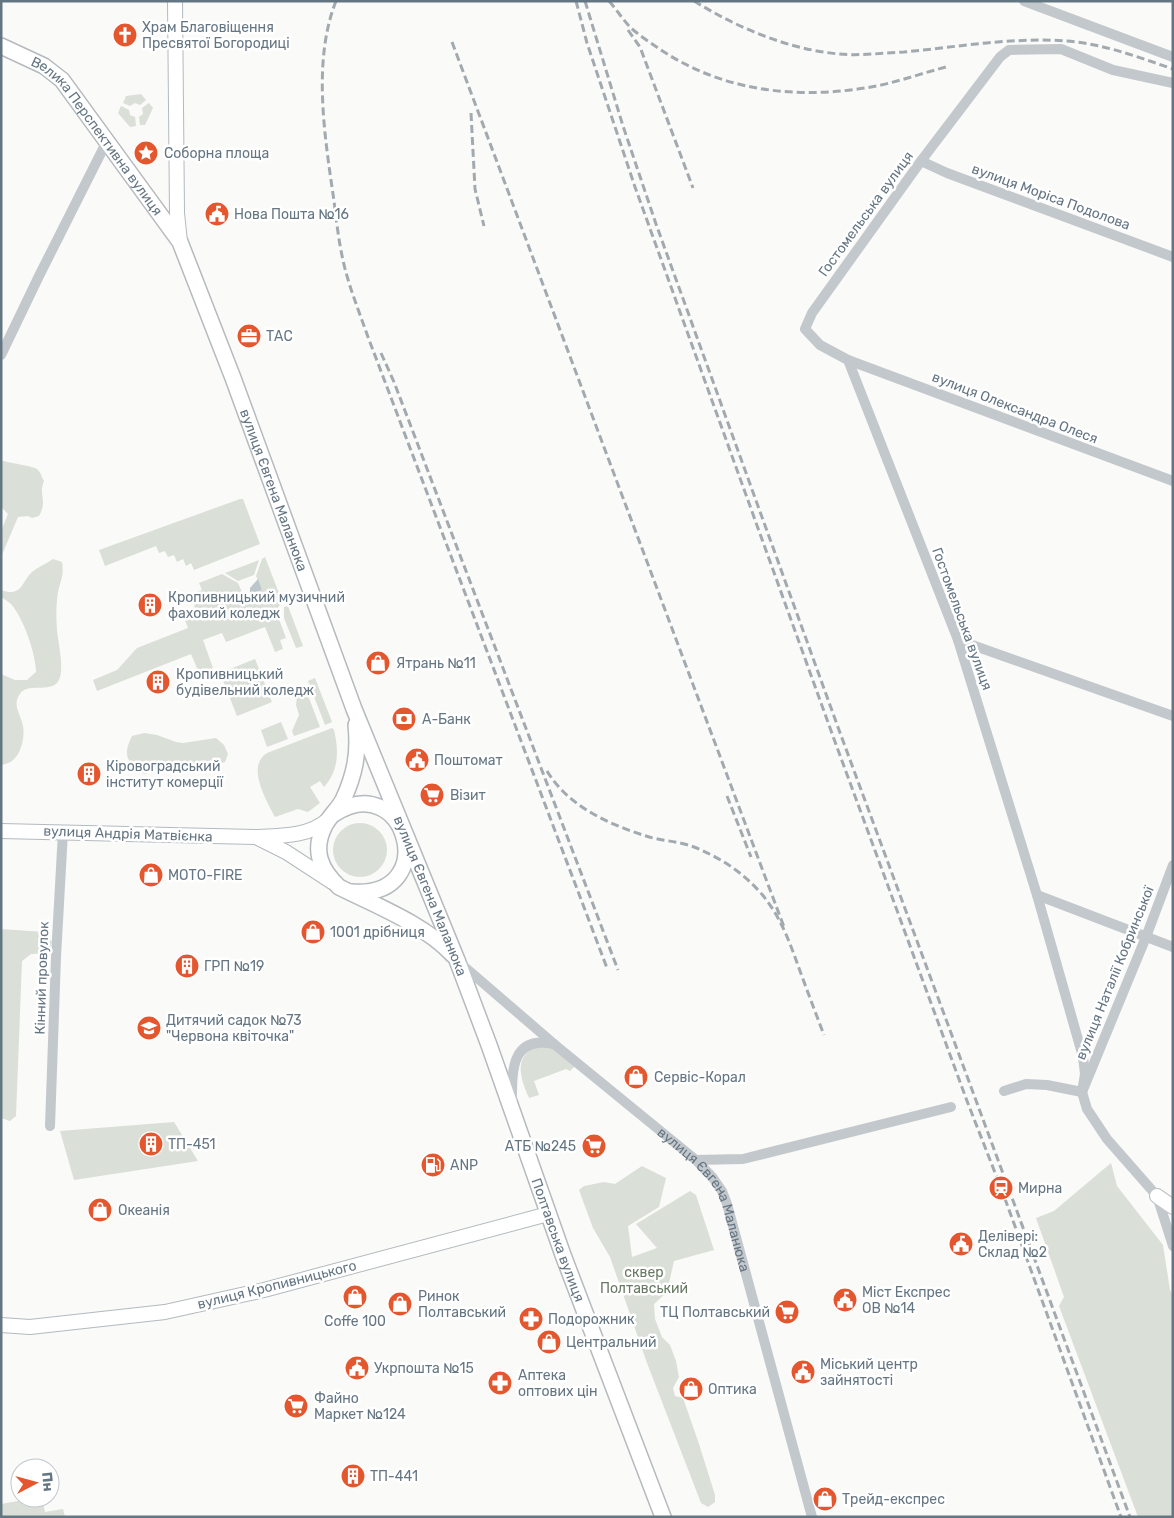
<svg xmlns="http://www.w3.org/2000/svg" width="1174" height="1518" font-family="Rubik,sans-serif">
<rect width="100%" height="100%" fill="#fafaf8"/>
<!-- green -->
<g fill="#dadfd7">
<polygon points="141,94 146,100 140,105 135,103 130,106 123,103 126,96"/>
<polygon points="149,103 153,108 145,125 140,125 139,117 143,114 142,108"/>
<polygon points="121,106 129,110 130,115 135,117 136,126 130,127 118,113"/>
<path d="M1 460C10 464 33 465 38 470 41 473 42 478 44 481 38 496 48 500 39 516L32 518 28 516 18 517 1 557V531L8 514 1 507Z"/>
<polygon points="240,499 243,499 260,544 194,570 191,563 186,566 183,559 177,562 174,555 168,557 165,551 159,553 156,546 105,566 99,550"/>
<polygon points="265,557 282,601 276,611 286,638 280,640 283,649 275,652 265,627 226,642 222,633 203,640 213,668 199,673 191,654 97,691 93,680 117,670 137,648 188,628 185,620 192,618 189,611 195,608 193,601 199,599 196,592 202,590 199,583 222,574 238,583 244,597 262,590 256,576 262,559"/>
<path d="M53 559 62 562C64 576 61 579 58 592 56 605 56 617 57 630 58 644 66 673 57 683 46 694 23 679 17 700 15 707 20 715 22 722 26 734 22 753 12 761 9 763 5 764 1 765V674L15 680H27L36 672C36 654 23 617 11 604 8 601 4 599 1 597V590C22 598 22 581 32 572 38 567 46 564 53 559Z"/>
<polygon points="259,560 254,575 238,581 225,573"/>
<polygon points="288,606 303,646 296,648 284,618 284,607"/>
<polygon points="255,659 272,702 237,716 220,673"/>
<polygon points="315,678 332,722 325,725 308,681"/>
<polygon points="304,685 320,727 294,736 292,731 299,715 296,705 298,687"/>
<polygon points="281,722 288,739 267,747 261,730"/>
<path d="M332 728 334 730C339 751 339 770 324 787L320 781 310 787 320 803 308 812 298 809 275 817C266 800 246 766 267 753Z"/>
<path d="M144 733 157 735 176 742 183 743 216 738 224 745 228 754 225 762 215 765 167 764 159 770 144 774C127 762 122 756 132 736Z"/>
<circle cx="360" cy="850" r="27"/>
<polygon points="1,929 44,932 52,942 48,953 31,954 22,961 16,1116 10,1121 1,1118"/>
<path d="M535 1047 552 1048 575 1066 570 1071 566 1069 534 1081 539 1095 529 1098C521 1080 513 1058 535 1047Z"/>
<polygon points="174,1122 198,1161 74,1180 60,1131"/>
<polygon points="1111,1163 1117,1186 1163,1245 1170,1290 1173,1296 1173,1517 1138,1517 1059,1306 1064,1297 1036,1218 1054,1211"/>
<polygon points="642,1166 666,1178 659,1207 628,1226 632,1257 657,1248 636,1224 690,1191 696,1195 714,1250 674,1261 667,1292 654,1304 655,1319 662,1337 670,1345 676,1361 679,1377 673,1388 675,1396 683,1398 699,1444 715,1495 715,1502 708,1507 701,1503 647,1363 610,1257 593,1228 579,1190 584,1186 604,1182 615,1184"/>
<polygon points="35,1498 42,1498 45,1512 63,1509 65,1517 1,1517 1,1504"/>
</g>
<!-- water -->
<polygon fill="#bbc7cb" points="258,579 262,590 250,595 250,588"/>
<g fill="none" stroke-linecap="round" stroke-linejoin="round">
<defs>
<g id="secondary">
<polyline points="175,1 177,213 180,242"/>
<path d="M1 831 255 837C280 836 309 837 329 819"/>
<polyline points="258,838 286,852 332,882"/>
<polyline points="1157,1196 1173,1207"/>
<polyline points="1,1325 30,1327 165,1312 264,1290 548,1214"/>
</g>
<g id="primary">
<path id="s2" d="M1 46 44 66 62 80 180 242 233 378 354 709 457 960 489 1045 563 1255 663 1517"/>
<path d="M356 725C359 753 355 774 343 800 338 809 330 816 325 825 312 850 320 869 339 887 377 906 424 924 453 955"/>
<path d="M334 814C406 767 443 899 352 892"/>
</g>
</defs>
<!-- secondary casing -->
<use href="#secondary" stroke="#b3babf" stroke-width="16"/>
<!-- primary casing -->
<use href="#primary" stroke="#b5babe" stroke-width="18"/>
<!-- street -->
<g stroke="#c3c8cc" stroke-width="10">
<polyline points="1024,1 1173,57"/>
<polyline points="1173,83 1113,70 1061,49 1009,50 1000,57 921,161 812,313 805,329 820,345 848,360 958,640 1037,895 1083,1057 1085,1074 1082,1092 1087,1109 1107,1139 1157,1196 1173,1246"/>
<polyline points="921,161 947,173 1173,257"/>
<polyline points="1,355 39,276 107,141"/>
<polyline points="848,360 1173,481"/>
<polyline points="958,640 1173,716"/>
<polyline points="1037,895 1173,947"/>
<path id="s1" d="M460 963 554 1044 696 1160 713 1178 722 1191 727 1204 812 1517"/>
<polyline points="1004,1091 1026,1084 1047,1085 1082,1092 1146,937 1173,865"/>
<path d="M512 1101C512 1071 511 1035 554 1044"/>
<polyline points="50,1126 56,957 63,832"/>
<polyline points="696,1160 743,1159 951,1107"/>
</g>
<!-- secondary -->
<use href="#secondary" stroke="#fff" stroke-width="14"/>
<!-- primary -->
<use href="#primary" stroke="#fff" stroke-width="15"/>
<!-- rail -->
<g stroke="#a2aab0" stroke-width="3" stroke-dasharray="8 4" stroke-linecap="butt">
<path d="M336 1C312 62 325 138 334 201 337 226 340 252 347 276 353 297 361 317 368 337L607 968"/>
<polyline points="576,1 587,43 635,187 834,739 967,1101 1001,1188 1121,1517"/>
<polyline points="585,1 623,126 656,224 839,730 1130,1517"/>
<path d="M609 1C617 10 623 20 631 28 640 36 651 43 661 50 723 91 794 99 865 88 892 84 919 74 946 67"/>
<path d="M694 1C738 28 787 49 839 54 860 56 882 53 904 52 957 47 1013 37 1067 41 1104 44 1138 57 1173 69"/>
<polyline points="628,30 640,47 693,188"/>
<polyline points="452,42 784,927"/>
<polyline points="471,113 475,189 484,226"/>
<polyline points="381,353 394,382 618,970"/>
<path d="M547 771C568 806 608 824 646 836 661 841 679 841 694 847 719 857 741 871 759 891 780 914 790 943 800 971 808 993 816 1014 824 1035"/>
<polyline points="727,796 751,857"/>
</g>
</g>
<!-- icons -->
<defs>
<symbol id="church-disc" viewBox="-11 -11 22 22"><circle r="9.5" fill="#e4572e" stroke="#fff"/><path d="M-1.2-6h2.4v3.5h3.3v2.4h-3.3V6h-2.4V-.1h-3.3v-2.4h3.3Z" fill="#fff"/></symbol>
<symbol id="sight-disc" viewBox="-11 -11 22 22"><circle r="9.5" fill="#e4572e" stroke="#fff"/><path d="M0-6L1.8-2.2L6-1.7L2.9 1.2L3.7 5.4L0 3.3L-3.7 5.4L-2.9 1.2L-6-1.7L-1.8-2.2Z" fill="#fff"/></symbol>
<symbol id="civic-disc" viewBox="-11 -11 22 22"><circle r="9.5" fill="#e4572e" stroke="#fff"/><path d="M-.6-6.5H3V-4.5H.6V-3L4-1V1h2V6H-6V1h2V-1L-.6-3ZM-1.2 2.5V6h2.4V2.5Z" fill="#fff"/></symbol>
<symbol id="office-disc" viewBox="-11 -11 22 22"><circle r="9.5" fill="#e4572e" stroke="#fff"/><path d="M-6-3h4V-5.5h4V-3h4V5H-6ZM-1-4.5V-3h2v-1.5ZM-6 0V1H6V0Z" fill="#fff"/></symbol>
<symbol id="building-disc" viewBox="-11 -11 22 22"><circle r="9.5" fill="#e4572e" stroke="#fff"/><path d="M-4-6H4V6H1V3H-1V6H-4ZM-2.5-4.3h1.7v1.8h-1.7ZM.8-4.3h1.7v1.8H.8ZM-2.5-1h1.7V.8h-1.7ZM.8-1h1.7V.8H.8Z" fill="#fff"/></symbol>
<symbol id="shop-disc" viewBox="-11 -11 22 22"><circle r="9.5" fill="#e4572e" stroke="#fff"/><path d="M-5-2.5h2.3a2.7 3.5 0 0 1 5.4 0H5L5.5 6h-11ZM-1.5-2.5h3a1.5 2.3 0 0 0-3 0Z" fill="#fff"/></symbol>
<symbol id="bank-disc" viewBox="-11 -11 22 22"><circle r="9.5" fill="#e4572e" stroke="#fff"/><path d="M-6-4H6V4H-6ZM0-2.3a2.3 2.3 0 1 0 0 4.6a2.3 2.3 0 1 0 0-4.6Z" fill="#fff"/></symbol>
<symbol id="supermarket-disc" viewBox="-11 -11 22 22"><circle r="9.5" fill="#e4572e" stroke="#fff"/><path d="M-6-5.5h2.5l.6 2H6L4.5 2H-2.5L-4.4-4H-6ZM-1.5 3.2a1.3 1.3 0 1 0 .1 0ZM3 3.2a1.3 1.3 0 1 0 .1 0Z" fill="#fff"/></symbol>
<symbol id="school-disc" viewBox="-11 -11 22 22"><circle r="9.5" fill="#e4572e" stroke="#fff"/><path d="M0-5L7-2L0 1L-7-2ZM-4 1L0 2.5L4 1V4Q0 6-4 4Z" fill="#fff"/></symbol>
<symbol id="fuel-disc" viewBox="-11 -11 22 22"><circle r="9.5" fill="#e4572e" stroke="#fff"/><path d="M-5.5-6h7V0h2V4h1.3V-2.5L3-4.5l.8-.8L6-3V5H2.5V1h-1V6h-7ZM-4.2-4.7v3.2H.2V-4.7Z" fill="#fff"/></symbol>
<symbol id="station-disc" viewBox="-11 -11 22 22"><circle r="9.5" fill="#e4572e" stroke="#fff"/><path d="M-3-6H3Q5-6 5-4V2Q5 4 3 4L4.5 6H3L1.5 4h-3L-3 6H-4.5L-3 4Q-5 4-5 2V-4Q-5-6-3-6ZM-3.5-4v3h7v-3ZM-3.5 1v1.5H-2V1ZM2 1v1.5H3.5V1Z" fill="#fff"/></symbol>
<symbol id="pharmacy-disc" viewBox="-11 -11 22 22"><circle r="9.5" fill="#e4572e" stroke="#fff"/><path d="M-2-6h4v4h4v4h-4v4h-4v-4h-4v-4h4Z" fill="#fff"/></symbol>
</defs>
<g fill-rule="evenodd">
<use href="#church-disc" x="111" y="21" width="28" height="28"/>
<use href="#sight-disc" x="132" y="139" width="28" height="28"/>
<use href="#civic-disc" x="203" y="200" width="28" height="28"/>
<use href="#office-disc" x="235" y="322" width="28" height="28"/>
<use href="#building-disc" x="136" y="591" width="28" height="28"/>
<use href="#shop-disc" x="364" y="649" width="28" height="28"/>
<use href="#building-disc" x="144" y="668" width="28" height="28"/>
<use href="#bank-disc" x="390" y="705" width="28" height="28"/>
<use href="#civic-disc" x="403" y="746" width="28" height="28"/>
<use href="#building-disc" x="75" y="760" width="28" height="28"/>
<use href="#supermarket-disc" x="418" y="781" width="28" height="28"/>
<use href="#shop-disc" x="137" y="861" width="28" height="28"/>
<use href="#shop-disc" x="299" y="918" width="28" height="28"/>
<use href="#building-disc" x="173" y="952" width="28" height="28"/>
<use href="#school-disc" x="135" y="1014" width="28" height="28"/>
<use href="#shop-disc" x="622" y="1063" width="28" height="28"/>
<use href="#building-disc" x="137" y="1130" width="28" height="28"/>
<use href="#supermarket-disc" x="580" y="1132" width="28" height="28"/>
<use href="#fuel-disc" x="419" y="1151" width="28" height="28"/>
<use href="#station-disc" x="987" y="1174" width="28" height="28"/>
<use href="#shop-disc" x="86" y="1196" width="28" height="28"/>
<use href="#civic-disc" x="947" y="1230" width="28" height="28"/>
<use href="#shop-disc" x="341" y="1283" width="28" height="28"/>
<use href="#civic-disc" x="831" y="1286" width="28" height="28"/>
<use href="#shop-disc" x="386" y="1290" width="28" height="28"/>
<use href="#supermarket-disc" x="773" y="1298" width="28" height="28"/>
<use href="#pharmacy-disc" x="517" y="1305" width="28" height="28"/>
<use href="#shop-disc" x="535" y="1328" width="28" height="28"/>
<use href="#civic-disc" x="343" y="1354" width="28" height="28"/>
<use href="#civic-disc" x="789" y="1358" width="28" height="28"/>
<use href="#pharmacy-disc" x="486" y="1369" width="28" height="28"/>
<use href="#shop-disc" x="677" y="1375" width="28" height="28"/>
<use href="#supermarket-disc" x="282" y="1392" width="28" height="28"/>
<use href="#building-disc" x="339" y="1462" width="28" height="28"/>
<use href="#shop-disc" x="811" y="1485" width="28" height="28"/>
</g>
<g text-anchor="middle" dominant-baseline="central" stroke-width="5" stroke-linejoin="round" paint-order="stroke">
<!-- poi labels -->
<g font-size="14" fill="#657683" stroke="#fff" text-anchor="start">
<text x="142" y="27">Храм Благовіщення<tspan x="142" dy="16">Пресвятої Богородиці</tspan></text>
<text x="164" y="153">Соборна площа</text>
<text x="234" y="214">Нова Пошта №16</text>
<text x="266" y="336">ТАС</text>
<text x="168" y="597">Кропивницький музичний<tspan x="168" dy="16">фаховий коледж</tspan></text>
<text x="396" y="663">Ятрань №11</text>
<text x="176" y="674">Кропивницький<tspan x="176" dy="16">будівельний коледж</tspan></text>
<text x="422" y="719">А-Банк</text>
<text x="434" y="760">Поштомат</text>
<text x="106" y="766">Кіровоградський<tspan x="106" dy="16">інститут комерції</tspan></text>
<text x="450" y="795">Візит</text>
<text x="168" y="875">МОТО-FIRE</text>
<text x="330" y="932">1001 дрібниця</text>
<text x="204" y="966">ГРП №19</text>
<text x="166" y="1020">Дитячий садок №73<tspan x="166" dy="16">"Червона квіточка"</tspan></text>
<text x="654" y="1077">Сервіс-Корал</text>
<text x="168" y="1144">ТП-451</text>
<text x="576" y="1146" text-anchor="end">АТБ №245</text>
<text x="450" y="1165">ANP</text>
<text x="1018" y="1188">Мирна</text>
<text x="118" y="1210">Океанія</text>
<text x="978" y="1236">Делівері:<tspan x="978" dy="16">Склад №2</tspan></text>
<text x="862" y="1292">Міст Експрес<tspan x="862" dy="16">ОВ №14</tspan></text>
<text x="418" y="1296">Ринок<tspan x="418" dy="16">Полтавський</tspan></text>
<text x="770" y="1312" text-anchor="end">ТЦ Полтавський</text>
<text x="548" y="1319">Подорожник</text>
<text x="355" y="1321" text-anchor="middle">Coffe 100</text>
<text x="566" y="1342">Центральний</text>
<text x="820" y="1364">Міський центр<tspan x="820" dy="16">зайнятості</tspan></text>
<text x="374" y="1368">Укрпошта №15</text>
<text x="518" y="1375">Аптека<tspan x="518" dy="16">оптових цін</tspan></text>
<text x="708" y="1389">Оптика</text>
<text x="314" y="1398">Файно<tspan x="314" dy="16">Маркет №124</tspan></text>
<text x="370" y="1476">ТП-441</text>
<text x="842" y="1499">Трейд-експрес</text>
</g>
<!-- street labels -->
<g font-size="14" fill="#657683" stroke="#fff">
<text stroke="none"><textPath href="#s2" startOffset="135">Велика Перспективна вулиця</textPath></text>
<text transform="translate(1051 197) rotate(20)">вулиця Моріса Подолова</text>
<text transform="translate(866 214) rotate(-54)">Гостомельська вулиця</text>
<text transform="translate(1015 408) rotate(21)">вулиця Олександра Олеся</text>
<text stroke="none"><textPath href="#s2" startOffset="536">вулиця Євгена Маланюка</textPath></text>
<text transform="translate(962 619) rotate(70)">Гостомельська вулиця</text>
<text transform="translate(128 834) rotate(2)">вулиця Андрія Матвієнка</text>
<text stroke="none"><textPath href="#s2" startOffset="971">вулиця Євгена Маланюка</textPath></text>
<text transform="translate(1115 973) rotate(-68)">вулиця Наталії Кобринської</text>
<text transform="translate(42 978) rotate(-88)">Кінний провулок</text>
<text stroke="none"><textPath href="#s1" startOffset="346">вулиця Євгена Маланюка</textPath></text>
<text stroke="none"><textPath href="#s2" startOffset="1338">Полтавська вулиця</textPath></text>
<text transform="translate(277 1285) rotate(-14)">вулиця Кропивницького</text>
</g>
<!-- park labels -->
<g font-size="14" fill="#687a64" stroke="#fff">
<text x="644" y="1272">сквер<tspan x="644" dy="16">Полтавський</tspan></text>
</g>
</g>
<!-- border -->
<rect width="1174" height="1518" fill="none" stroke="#657683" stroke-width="5"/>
<!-- north arrow -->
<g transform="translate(35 1483) rotate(84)"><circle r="24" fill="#ffffff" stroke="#c1c8cd"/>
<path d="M0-4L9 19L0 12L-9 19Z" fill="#e4572e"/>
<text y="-8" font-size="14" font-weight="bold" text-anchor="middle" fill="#657683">Пн</text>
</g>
</svg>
